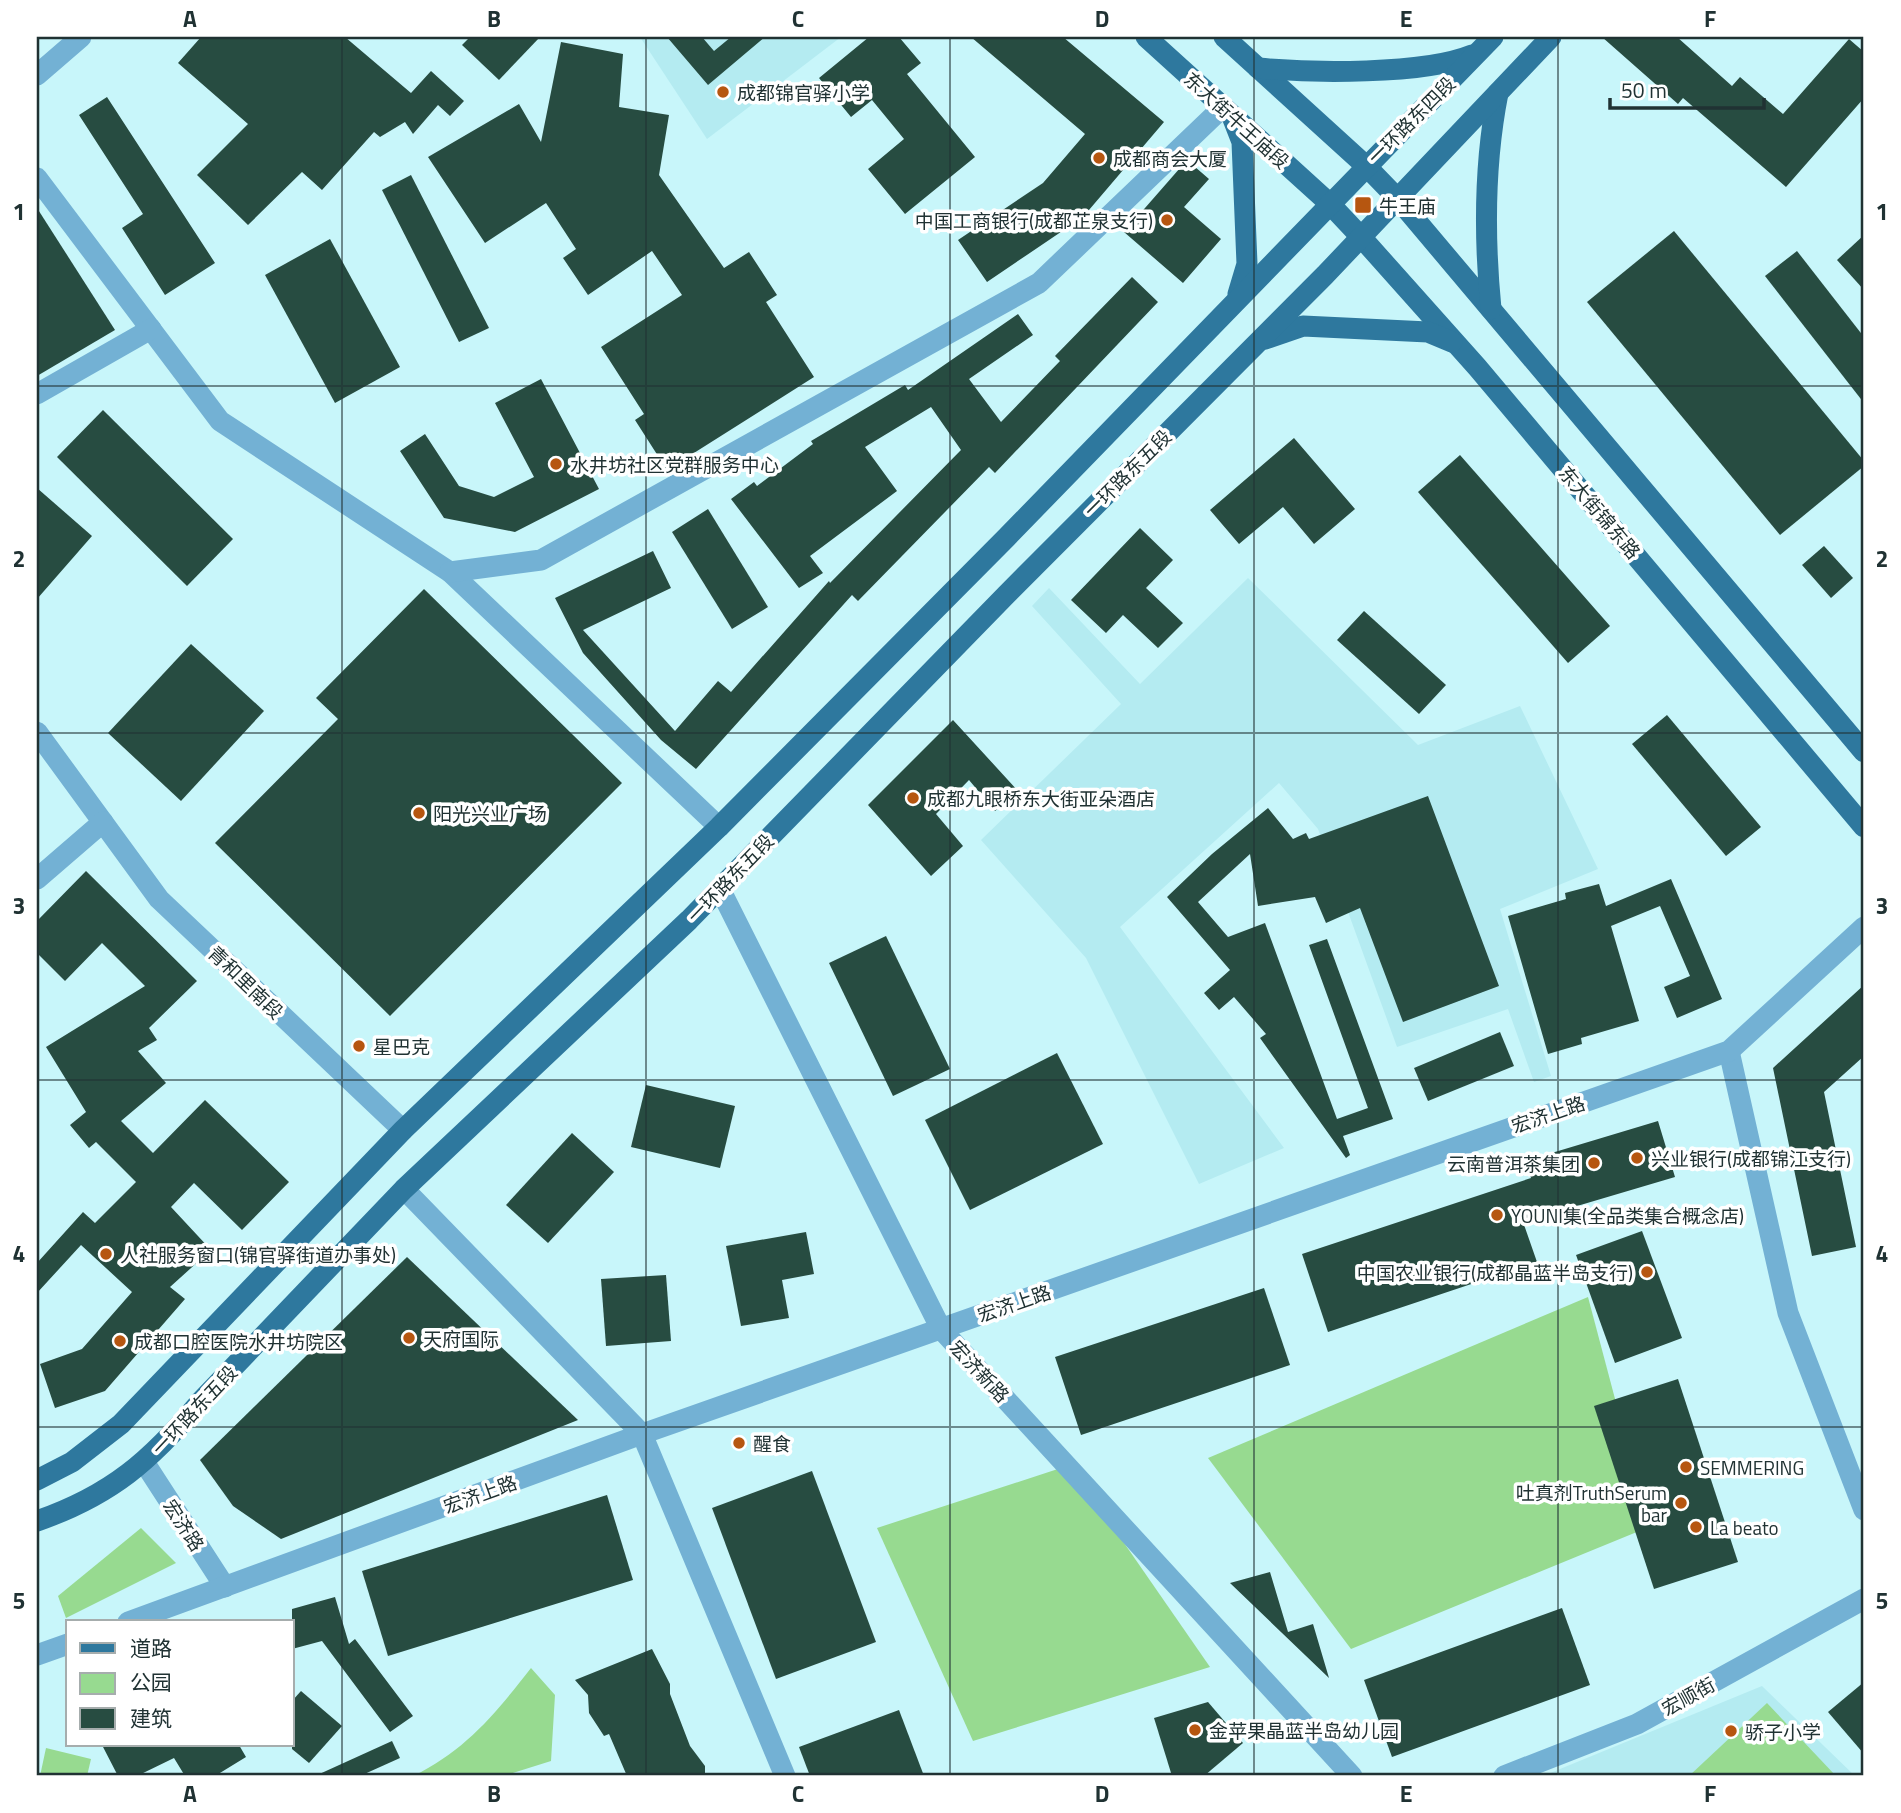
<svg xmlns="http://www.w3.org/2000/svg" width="1901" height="1813" font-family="'Titillium Web','Noto Sans SC',sans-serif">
<rect width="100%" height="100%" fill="#c8f6fa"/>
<!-- built -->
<g fill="#b4ebf1">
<polygon points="640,37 841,37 707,139"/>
<polygon points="1248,578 1418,745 1520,706 1598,869 1500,909 1551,1076 1534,1082 1508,1009 1397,1047 1318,829 1279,783 1120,927 1284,1148 1199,1184 1086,958 981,840 1121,704 1032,606 1049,588 1140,684"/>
<polygon points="1762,1686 1855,1776 1543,1776"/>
</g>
<!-- green -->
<g fill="#97da90">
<polygon points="1588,1297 1649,1527 1351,1649 1208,1458"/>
<polygon points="1070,1465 1210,1667 973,1741 877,1528"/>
<polygon points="141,1528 176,1563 66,1618 58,1596"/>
<path d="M531 1668 555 1695 551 1761 503 1776H413C466 1750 495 1714 531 1668Z"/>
<polygon points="1767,1703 1836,1776 1689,1776"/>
<polygon points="46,1748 91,1759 87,1776 40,1776"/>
</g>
<!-- building -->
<g fill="#274c41">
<polygon points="201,37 345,37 411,93 431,71 464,101 450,116 438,105 413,134 405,122 380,137 374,132 322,190 302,172 248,225 197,175 248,124 178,63"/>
<polygon points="470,37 540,37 499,80 462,45"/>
<polygon points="667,37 702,37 714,51 731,37 765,37 708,85"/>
<polygon points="869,37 899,37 921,63 907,74 975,157 905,214 868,169 904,139 872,100 851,117 819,78"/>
<polygon points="971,37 1063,37 1164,122 1083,217 987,282 958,240 1043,183 1085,134"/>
<polygon points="1602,37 1677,37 1732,86 1740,77 1783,114 1849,39 1864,52 1864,98 1786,187 1683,98 1678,104"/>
<polygon points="561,42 623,54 619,107 669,115 659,175 724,268 749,252 777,295 766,302 814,377 667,470 635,420 644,414 601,347 682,295 652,251 588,295 563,258 576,249 546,203 485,243 428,157 519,104 541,142"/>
<polygon points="107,97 215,263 165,295 122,228 143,214 79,115"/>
<polygon points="1187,160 1209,179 1184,207 1221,239 1183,283 1124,232"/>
<polygon points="411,175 489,328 459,342 382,190"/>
<polygon points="37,208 115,330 37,376"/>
<polygon points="1674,231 1864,461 1864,466 1780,535 1587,302"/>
<polygon points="1864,235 1864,290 1837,260"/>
<polygon points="330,239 400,367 335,403 265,275"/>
<polygon points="1797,251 1864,337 1864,403 1765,276"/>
<polygon points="1132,277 1158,302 995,473 989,467 858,601 852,595 696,769 661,740 583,653 555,598 653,551 671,588 583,630 675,731 718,681 731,692 829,581 830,583 961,450 931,407 865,447 897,491 810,556 823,573 799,588 731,499 754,482 757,486 813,444 811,441 905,385 908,390 1018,314 1033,335 969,379 1001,422 1060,361 1055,356"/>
<polygon points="541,379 599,489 515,532 444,518 400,451 425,434 459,486 494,497 534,477 495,403"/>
<polygon points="103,410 233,539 187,586 57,457"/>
<polygon points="1294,438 1355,509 1314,544 1283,507 1239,544 1210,510"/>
<polygon points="1460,455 1610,626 1568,663 1418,492"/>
<polygon points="37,488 92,536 37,599"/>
<polygon points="708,509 768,607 732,629 672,532"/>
<polygon points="1140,528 1173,560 1146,588 1183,623 1158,648 1123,615 1106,633 1071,600"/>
<polygon points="1824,546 1853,578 1831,598 1802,565"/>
<polygon points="424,589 622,783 390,1016 215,843 338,719 316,698"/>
<polygon points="1364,611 1446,685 1419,714 1337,640"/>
<polygon points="191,644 264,711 181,801 108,733"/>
<polygon points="1667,715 1761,827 1726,856 1632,744"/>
<polygon points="953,720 1019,792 995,811 969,780 936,814 963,846 931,876 868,805"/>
<polygon points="1428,796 1499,986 1403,1022 1360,908 1326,923 1315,897 1258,906 1250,854 1198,902 1228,937 1265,923 1337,1119 1368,1108 1309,945 1327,939 1393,1119 1343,1136 1350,1155 1346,1158 1260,1038 1266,1034 1234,997 1219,1010 1204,993 1230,970 1167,897 1212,854 1268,808 1293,839 1306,833 1309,839"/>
<polygon points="86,871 197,981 149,1028 157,1040 138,1051 166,1083 121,1121 153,1153 205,1100 289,1182 242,1230 194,1183 171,1207 211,1250 170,1287 185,1299 105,1391 55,1408 40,1364 82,1349 132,1292 81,1245 37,1293 37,1263 83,1212 95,1223 136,1182 96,1142 89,1148 70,1125 86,1112 46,1047 145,986 102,943 65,981 37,953 37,921"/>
<polygon points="1671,879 1722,999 1677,1018 1664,987 1690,976 1660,906 1611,926 1639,1021 1581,1038 1582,1044 1548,1054 1508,916 1566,899 1565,893 1599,884 1606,906"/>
<polygon points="886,936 950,1069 893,1096 829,963"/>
<polygon points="1864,985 1864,1056 1824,1092 1856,1247 1812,1256 1773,1068"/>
<polygon points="1500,1032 1514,1066 1428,1101 1414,1068"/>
<polygon points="1057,1053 1103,1144 970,1210 925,1120"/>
<polygon points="646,1085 735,1106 720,1168 631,1147"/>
<polygon points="1658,1121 1675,1177 1523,1222 1537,1262 1328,1332 1302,1254 1531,1178 1525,1161"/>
<polygon points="572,1133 614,1172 548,1243 506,1205"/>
<polygon points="1642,1231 1682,1338 1615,1363 1576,1255"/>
<polygon points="806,1232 814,1274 782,1280 789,1318 741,1326 726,1246"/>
<polygon points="407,1257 578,1420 281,1539 233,1506 200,1460"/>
<polygon points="666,1275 671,1341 606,1346 601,1279"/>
<polygon points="1264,1288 1290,1365 1081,1435 1055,1357"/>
<polygon points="1678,1379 1738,1562 1654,1589 1594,1406"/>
<polygon points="812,1471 876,1642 776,1679 712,1508"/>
<polygon points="607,1495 633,1580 388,1656 362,1571"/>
<polygon points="1270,1572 1288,1632 1313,1624 1329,1678 1230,1583"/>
<polygon points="335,1597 349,1644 355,1639 413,1716 390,1732 322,1641 292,1649 292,1609"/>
<polygon points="1562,1608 1590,1685 1392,1757 1364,1680"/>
<polygon points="652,1649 670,1684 670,1694 690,1746 705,1766 705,1776 627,1776 609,1734 604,1736 589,1713 588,1695 575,1680"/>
<polygon points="1864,1682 1864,1754 1828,1712"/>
<polygon points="301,1691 342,1726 309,1763 292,1749 292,1701"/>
<polygon points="1208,1702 1243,1743 1204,1776 1172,1776 1154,1718"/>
<polygon points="899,1710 924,1776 810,1776 799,1747"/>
<polygon points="392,1741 400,1758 360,1776 315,1776"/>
<polygon points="102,1745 239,1745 246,1757 215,1776 185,1776 174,1758 137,1776 118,1776"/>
</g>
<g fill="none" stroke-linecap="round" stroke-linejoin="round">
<!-- minor -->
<g stroke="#73b1d4" stroke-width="21">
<polyline points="37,75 81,37"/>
<polyline points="37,178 220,421 450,572 719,827"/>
<polyline points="37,394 151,329"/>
<polyline points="450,572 541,560 1039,283 1223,107"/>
<polyline points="37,732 159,899 403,1130"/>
<polyline points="37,879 103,822"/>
<polyline points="720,889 941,1329 1352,1776"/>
<polyline points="1729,1051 1788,1313 1864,1510"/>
<polyline points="404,1189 642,1434 785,1776"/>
<polyline points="144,1462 225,1587"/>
<polyline points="128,1622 642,1434 1729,1051 1864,927"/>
<polyline points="37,1655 68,1644"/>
<polyline points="1504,1776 1637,1724 1864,1599"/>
</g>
<!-- major -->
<g stroke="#2e789e" stroke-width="21">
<polyline points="1146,37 1329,203 1361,237 1477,367 1864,827"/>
<polyline points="1224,37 1366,166 1398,199 1864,752"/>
<path d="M1258 68C1311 73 1423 75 1472 55"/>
<polyline points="1233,119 1242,142 1247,264 1238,294"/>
<path d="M1491 309C1484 237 1484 164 1498 93"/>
<polyline points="1265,339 1303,326 1428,332 1452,342"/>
<polyline points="37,1480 72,1462 121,1424 403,1130 719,827 1006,538 1493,37"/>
<path d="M37 1521C112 1495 151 1460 201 1401L404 1189 689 920 1006 595 1325 275 1551 37"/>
</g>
</g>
<!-- grid -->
<path fill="none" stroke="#203233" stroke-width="2" stroke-opacity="0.55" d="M342 37V1776M646 37V1776M950 37V1776M1254 37V1776M1558 37V1776M37 386H1864M37 733H1864M37 1080H1864M37 1427H1864"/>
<!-- markers -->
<g fill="#b65610" stroke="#fff" stroke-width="2.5">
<circle cx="723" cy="92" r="7"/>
<circle cx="1099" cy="158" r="7"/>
<rect x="1354" y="196" width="18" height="18" rx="3.5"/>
<circle cx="1167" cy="220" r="7"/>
<circle cx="556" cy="464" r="7"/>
<circle cx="913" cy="798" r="7"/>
<circle cx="419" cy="813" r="7"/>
<circle cx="359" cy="1046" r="7"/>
<circle cx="1637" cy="1158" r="7"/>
<circle cx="1594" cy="1163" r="7"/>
<circle cx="1497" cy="1215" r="7"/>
<circle cx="106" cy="1254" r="7"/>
<circle cx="1647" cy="1272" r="7"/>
<circle cx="409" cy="1338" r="7"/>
<circle cx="120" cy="1341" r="7"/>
<circle cx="739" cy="1443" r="7"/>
<circle cx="1686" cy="1467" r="7"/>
<circle cx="1681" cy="1503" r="7"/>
<circle cx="1696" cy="1527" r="7"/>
<circle cx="1195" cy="1730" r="7"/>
<circle cx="1731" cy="1731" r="7"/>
</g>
<g text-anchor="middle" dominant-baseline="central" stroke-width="7" stroke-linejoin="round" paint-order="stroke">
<!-- poi labels -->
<g font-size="19" fill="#203233" stroke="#fff" text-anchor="start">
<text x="737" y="92">成都锦官驿小学</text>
<text x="1113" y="158">成都商会大厦</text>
<text x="1379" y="205">牛王庙</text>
<text x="1153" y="220" text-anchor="end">中国工商银行(成都芷泉支行)</text>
<text x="570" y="464">水井坊社区党群服务中心</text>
<text x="927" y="798">成都九眼桥东大街亚朵酒店</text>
<text x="433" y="813">阳光兴业广场</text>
<text x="373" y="1046">星巴克</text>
<text x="1651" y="1158">兴业银行(成都锦江支行)</text>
<text x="1580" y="1163" text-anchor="end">云南普洱茶集团</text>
<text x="1511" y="1215">YOUNI集(全品类集合概念店)</text>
<text x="120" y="1254">人社服务窗口(锦官驿街道办事处)</text>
<text x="1633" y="1272" text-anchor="end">中国农业银行(成都晶蓝半岛支行)</text>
<text x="423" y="1338">天府国际</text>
<text x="134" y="1341">成都口腔医院水井坊院区</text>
<text x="753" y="1443">醒食</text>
<text x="1700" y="1467">SEMMERING</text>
<text x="1667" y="1492" text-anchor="end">吐真剂TruthSerum<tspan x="1667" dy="22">bar</tspan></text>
<text x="1710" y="1527">La beato</text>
<text x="1209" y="1730">金苹果晶蓝半岛幼儿园</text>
<text x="1745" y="1731">骄子小学</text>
</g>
<!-- street labels -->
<g font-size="19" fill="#203233" stroke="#fff">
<text transform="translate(1237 120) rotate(42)">东大街牛王庙段</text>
<text transform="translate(1411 120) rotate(-45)">一环路东四段</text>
<text transform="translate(1127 473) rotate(-45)">一环路东五段</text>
<text transform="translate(1600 512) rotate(50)">东大街锦东路</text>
<text transform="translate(730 878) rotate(-46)">一环路东五段</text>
<text transform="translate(246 982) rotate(44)">青和里南段</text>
<text transform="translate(1548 1114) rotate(-19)">宏济上路</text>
<text transform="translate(1014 1303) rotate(-19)">宏济上路</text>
<text transform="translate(980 1371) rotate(47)">宏济新路</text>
<text transform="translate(194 1410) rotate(-47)">一环路东五段</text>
<text transform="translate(480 1494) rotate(-20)">宏济上路</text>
<text transform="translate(184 1525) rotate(57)">宏济路</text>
<text transform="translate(1688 1696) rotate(-29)">宏顺街</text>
</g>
</g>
<!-- border -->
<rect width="1901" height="1813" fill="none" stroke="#ffffff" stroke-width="77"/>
<!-- legend -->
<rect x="66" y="1620" width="228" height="126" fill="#ffffff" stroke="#a6adad" stroke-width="2"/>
<rect x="80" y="1643" width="35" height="10" fill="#2e789e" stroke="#a6adad" stroke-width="2"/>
<text x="130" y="1656" font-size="21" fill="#203233">道路</text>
<rect x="80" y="1673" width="35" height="21" fill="#97da90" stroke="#a6adad" stroke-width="2"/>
<text x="130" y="1690" font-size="21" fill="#203233">公园</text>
<rect x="80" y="1708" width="35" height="21" fill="#274c41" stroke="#a6adad" stroke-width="2"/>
<text x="130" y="1726" font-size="21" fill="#203233">建筑</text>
<!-- scale -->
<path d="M1610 98v10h154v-10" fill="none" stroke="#203233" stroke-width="3.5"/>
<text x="1621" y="98" font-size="21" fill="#203233" stroke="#ffffff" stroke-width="5" paint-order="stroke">50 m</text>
<rect x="38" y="38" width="1824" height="1736" fill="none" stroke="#203233" stroke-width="2.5"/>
<g font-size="23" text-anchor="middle" font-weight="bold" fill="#203233">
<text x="190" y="27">A</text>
<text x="494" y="27">B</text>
<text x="798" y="27">C</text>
<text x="1102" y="27">D</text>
<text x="1406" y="27">E</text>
<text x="1710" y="27">F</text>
<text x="19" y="220">1</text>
<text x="1882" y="220">1</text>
<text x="19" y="567">2</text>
<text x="1882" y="567">2</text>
<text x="19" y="914">3</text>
<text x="1882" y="914">3</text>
<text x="19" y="1262">4</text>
<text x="1882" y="1262">4</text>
<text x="19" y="1609">5</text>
<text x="1882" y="1609">5</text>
<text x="190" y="1802">A</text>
<text x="494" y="1802">B</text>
<text x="798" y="1802">C</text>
<text x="1102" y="1802">D</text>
<text x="1406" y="1802">E</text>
<text x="1710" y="1802">F</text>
</g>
</svg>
